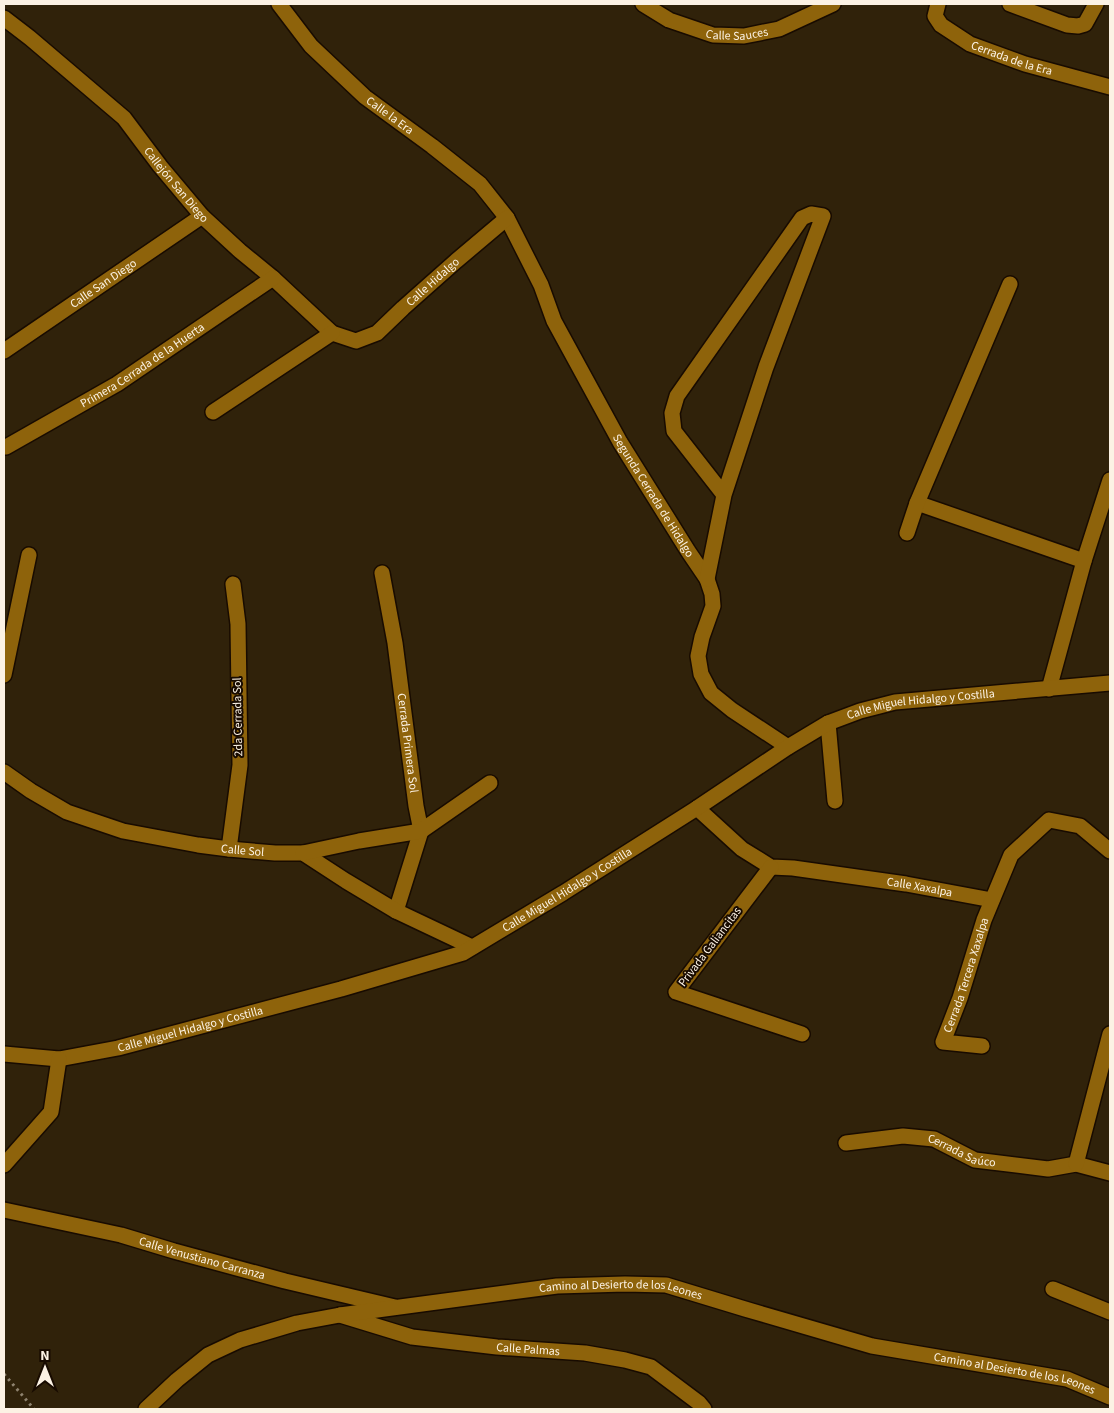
<svg xmlns="http://www.w3.org/2000/svg" width="1114" height="1413" font-family="'Source Sans 3',sans-serif">
<rect width="100%" height="100%" fill="#30220a"/>
<g fill="none" stroke-linecap="round" stroke-linejoin="round">
<defs>
<g id="street">
<path id="s1" d="M279 4 311 46 365 97 432 146 480 184 507 218 541 285 554 321 620 442 688 551 707 579 712 594 713 606 702 637 698 656 701 674 711 693 732 710 788 747"/>
<path id="s2" d="M643 4 669 20 713 35 744 36 779 29 833 4"/>
<path id="s3" d="M938 4 935 16 941 25 970 44 1025 64 1110 87"/>
<polyline points="1010,4 1067,25 1078,26 1085,24 1096,4"/>
<path id="s4" d="M4 18 30 38 124 118 160 166 202 216 240 251 273 278 332 333 356 341 377 333 403 308 456 261 507 218"/>
<path id="s5" d="M4 351 202 216"/>
<polyline points="213,412 332,333"/>
<path id="s6" d="M6 447 117 384 273 278"/>
<polyline points="917,503 1084,561"/>
<polyline points="907,533 917,503 1010,284"/>
<path id="s7" d="M382 573 395 643 416 806 421 831 396 911"/>
<polyline points="707,579 724,495 766,367 823,216 811,214 802,218 677,396 672,413 674,431 724,495"/>
<polyline points="4,675 29,555"/>
<polyline points="1049,689 1084,561 1110,480"/>
<polyline points="828,723 835,801"/>
<path id="s8" d="M4 772 31 791 67 812 123 831 198 845 229 849 275 853H303L346 881 396 911 472 947"/>
<path id="s9" d="M697 808 742 849 771 867 793 868 906 884 992 900"/>
<polyline points="229,849 240,765 238,624 233,584"/>
<polyline points="303,853 359,841 421,831 490,783"/>
<polyline points="771,867 676,992 802,1034"/>
<path id="s10" d="M982 1046 943 1042 960 998 984 920 1011 855 1049 820 1080 826 1110 851"/>
<path id="s11" d="M4 1054 59 1059 118 1048 341 989 463 953 563 893 697 808 788 747 828 723 860 711 895 702 1110 683"/>
<path id="s12" d="M846 1143 903 1136 934 1139 975 1160 1048 1169 1076 1164 1110 1173"/>
<polyline points="1076,1164 1110,1034"/>
<polyline points="4,1165 51,1112 59,1059"/>
<path id="s13" d="M4 1210 121 1235 174 1251 285 1281 395 1307"/>
<polyline points="1053,1289 1110,1312"/>
<path id="s14" d="M340 1315 412 1337 497 1347 585 1353 625 1360 651 1367 699 1403 704 1409"/>
</g>
<g id="secondary">
<path id="s15" d="M146 1409 177 1380 208 1355 240 1340 297 1323 340 1315 557 1286 625 1284 666 1285 745 1309 872 1346 1067 1379 1110 1397"/>
</g>
</defs>
<!-- street casing -->
<use href="#street" stroke="#180b00" stroke-width="18"/>
<!-- secondary casing -->
<use href="#secondary" stroke="#180b00" stroke-width="18"/>
<!-- path -->
<polyline stroke="#8f836f" stroke-width="3" stroke-dasharray="2.5 4" stroke-linecap="butt" points="4,1374 34,1409"/>
<!-- street -->
<use href="#street" stroke="#8e630b" stroke-width="15"/>
<!-- secondary -->
<use href="#secondary" stroke="#8e630b" stroke-width="15"/>
</g>
<g text-anchor="middle" dominant-baseline="central" stroke-width="4" stroke-linejoin="round" paint-order="stroke">
<!-- street labels -->
<g font-size="12" fill="#fcf2e4" stroke="#180b00">
<text stroke="none"><textPath href="#s2" startOffset="101">Calle Sauces</textPath></text>
<text stroke="none"><textPath href="#s3" startOffset="102">Cerrada de la Era</textPath></text>
<text stroke="none"><textPath href="#s1" startOffset="158">Calle la Era</textPath></text>
<text stroke="none"><textPath href="#s4" startOffset="241">Callejón San Diego</textPath></text>
<text stroke="none"><textPath href="#s4" startOffset="580">Calle Hidalgo</textPath></text>
<text stroke="none"><textPath href="#s5" startOffset="120">Calle San Diego</textPath></text>
<text stroke="none"><textPath href="#s6" startOffset="159">Primera Cerrada de la Huerta</textPath></text>
<text stroke="none"><textPath href="#s1" startOffset="629">Segunda Cerrada de Hidalgo</textPath></text>
<text stroke="none"><textPath href="#s11" startOffset="1000">Calle Miguel Hidalgo y Costilla</textPath></text>
<text transform="translate(238 717) rotate(-91)">2da Cerrada Sol</text>
<text stroke="none"><textPath href="#s7" startOffset="172">Cerrada Primera Sol</textPath></text>
<text stroke="none"><textPath href="#s8" startOffset="255">Calle Sol</textPath></text>
<text stroke="none"><textPath href="#s9" startOffset="245">Calle Xaxalpa</textPath></text>
<text stroke="none"><textPath href="#s11" startOffset="595">Calle Miguel Hidalgo y Costilla</textPath></text>
<text transform="translate(710 947) rotate(-53)">Privada Galiancitas</text>
<text stroke="none"><textPath href="#s10" startOffset="110">Cerrada Tercera Xaxalpa</textPath></text>
<text stroke="none"><textPath href="#s11" startOffset="190">Calle Miguel Hidalgo y Costilla</textPath></text>
<text stroke="none"><textPath href="#s12" startOffset="119">Cerrada Saúco</textPath></text>
<text stroke="none"><textPath href="#s13" startOffset="204">Calle Venustiano Carranza</textPath></text>
<text stroke="none"><textPath href="#s15" startOffset="504">Camino al Desierto de los Leones</textPath></text>
<text stroke="none"><textPath href="#s14" startOffset="192">Calle Palmas</textPath></text>
<text stroke="none"><textPath href="#s15" startOffset="909">Camino al Desierto de los Leones</textPath></text>
</g>
</g>
<!-- border -->
<rect width="1114" height="1413" fill="none" stroke="#fcf2e4" stroke-width="10"/>
<!-- north arrow -->
<g transform="translate(45 1368)" stroke="#180b00" stroke-width="4" paint-order="stroke">
<path d="M0-4L9 19L0 12L-9 19Z" fill="#fcf2e4"/>
<text y="-8" font-size="14" font-weight="bold" text-anchor="middle" fill="#fcf2e4">N</text>
</g>
</svg>
